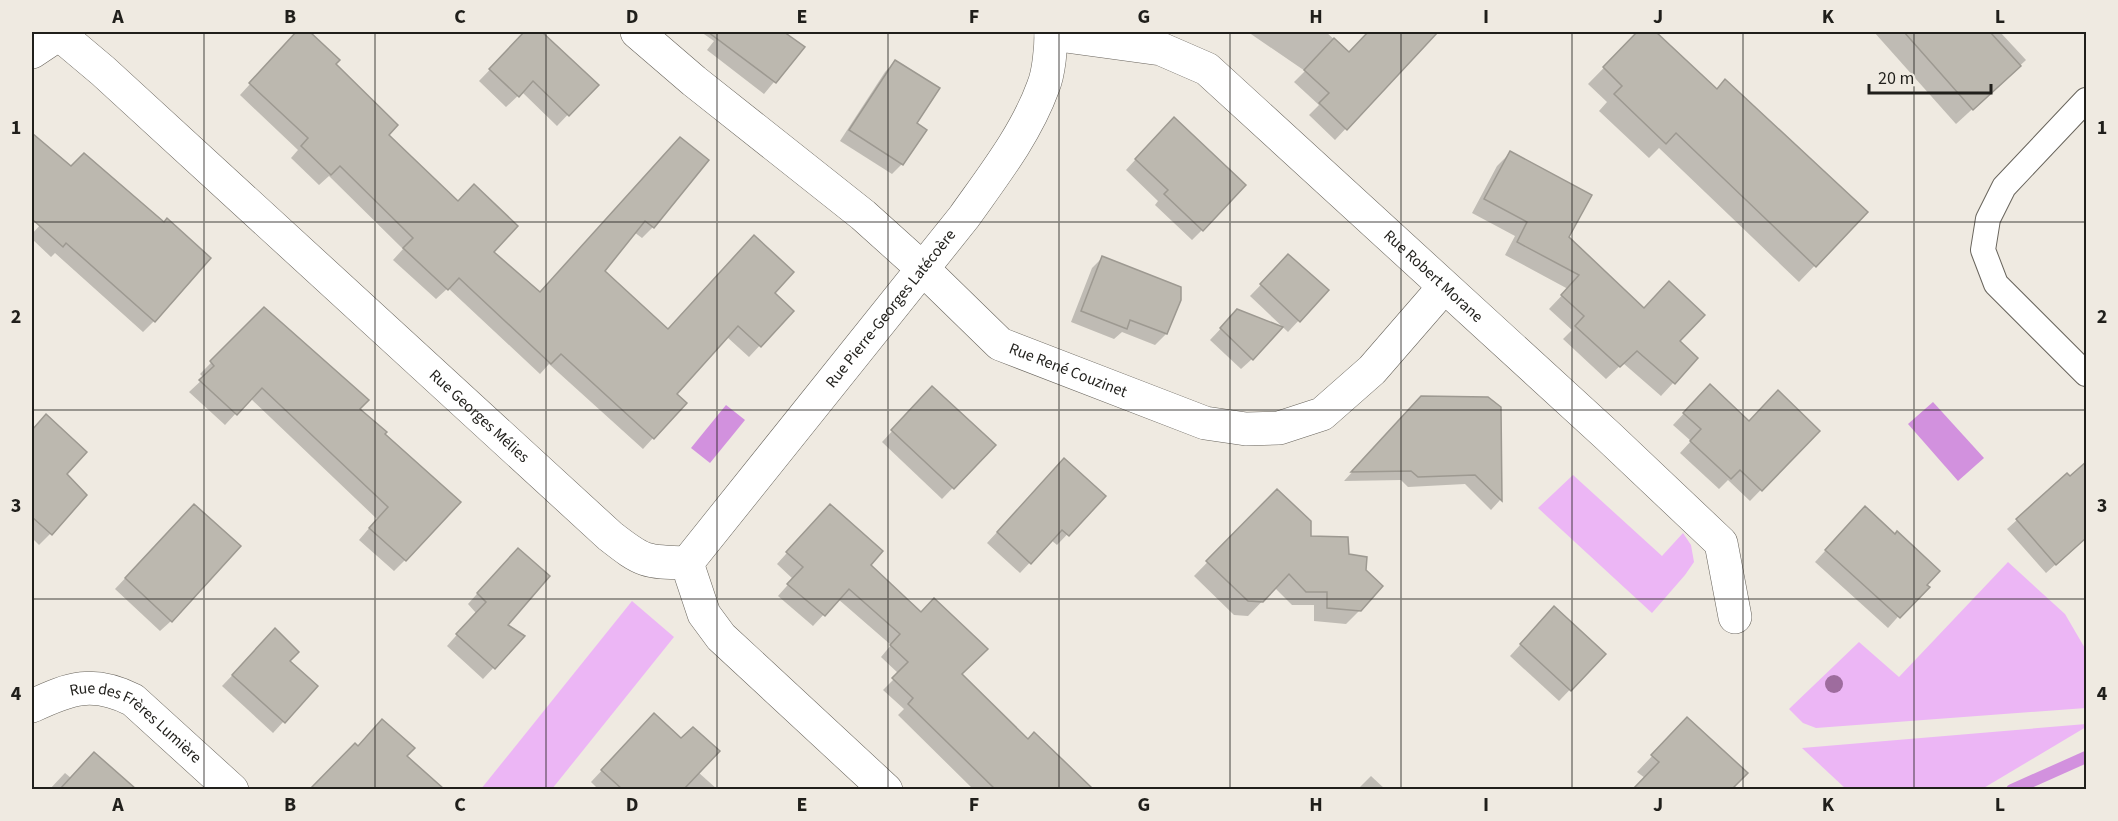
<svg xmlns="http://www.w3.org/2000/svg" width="2118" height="821" font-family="'Source Sans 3',sans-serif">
<rect width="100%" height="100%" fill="#efeae1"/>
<!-- green -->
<g fill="#ecb6f5">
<polygon points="1573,475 1662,556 1683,533 1691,545 1694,562 1685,575 1652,613 1538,508"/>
<polygon points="2008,562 2065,614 2086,650 2086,708 1816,728 1803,723 1789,709 1859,642 1899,677"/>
<polygon points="632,601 674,637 552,789 481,789"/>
<polygon points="2086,724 2086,727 1982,789 1846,789 1802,748"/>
</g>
<!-- water -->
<g fill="#d291de">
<polygon points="1933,402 1984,458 1958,481 1908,424"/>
<polygon points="726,405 745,420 710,463 691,448"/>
</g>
<!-- shadow -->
<g fill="#0003">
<polygon points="298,32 307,32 338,60 334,64 387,135 492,252 540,294 707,160 653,227 642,238 634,232 603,271 668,330 773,293 792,311 749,357 727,337 675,394 653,438 643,449 549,364 540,374 448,288 436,299 393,260 403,249 329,176 319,185 291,158 298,150 240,95"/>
<polygon points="526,32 540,32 596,85 557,126 522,92 506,107 479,81"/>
<polygon points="701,32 782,32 803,47 764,94 707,50 714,41"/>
<polygon points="1248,32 1326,32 1349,53 1369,32 1410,32 1424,45 1335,140 1309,115 1319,105 1294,82 1305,71"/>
<polygon points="1639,32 1653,32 1716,91 1866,212 1799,282 1659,148 1649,158 1599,111 1607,102 1588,84"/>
<polygon points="1874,32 2000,32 2026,60 1956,124"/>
<polygon points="895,61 915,123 902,164 892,174 840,141 885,72"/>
<polygon points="1163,129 1202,230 1192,240 1155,205 1158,201 1126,170"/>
<polygon points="39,141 154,321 143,332 55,253 51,257 32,239 32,234 41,224 32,215 32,149"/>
<polygon points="1510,153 1567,237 1696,358 1661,396 1623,363 1606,379 1563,339 1572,330 1549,309 1568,289 1505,255 1515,236 1472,213 1497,166"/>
<polygon points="1103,257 1180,300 1166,334 1155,345 1122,332 1114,339 1071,322 1092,268"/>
<polygon points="1278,267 1327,290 1288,332 1250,296"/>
<polygon points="264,309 383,434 405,560 394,571 359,540 377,519 250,398 225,425 189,392 204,378 200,374"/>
<polygon points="1227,322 1252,359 1241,369 1210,340"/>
<polygon points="1699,397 1749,423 1818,431 1750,501 1728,480 1719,489 1680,453 1691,441 1673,425"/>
<polygon points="922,399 994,445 942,499 882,442"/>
<polygon points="1412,407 1499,408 1500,500 1491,510 1465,484 1408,487 1401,480 1344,481"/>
<polygon points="46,416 65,474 51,533 39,545 32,538 32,431"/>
<polygon points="2086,464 2086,537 2046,573 2007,529 2067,475 2070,479"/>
<polygon points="1054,470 1104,496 1057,545 1051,540 1020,573 987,543"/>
<polygon points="1277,491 1360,610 1346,624 1314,621 1314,605 1292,605 1275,588 1248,616 1234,615 1194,576"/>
<polygon points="184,516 171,621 160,631 115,589"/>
<polygon points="820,516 869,565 960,674 1028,740 1034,734 1091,790 974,790 898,715 904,709 883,690 899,674 881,657 891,645 838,599 813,626 778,596 793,579 777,564"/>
<polygon points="1854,519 1925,586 1888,628 1815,562"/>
<polygon points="507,560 506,626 523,636 483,679 447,646 476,613 468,604"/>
<polygon points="1543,620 1604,654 1559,701 1510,656"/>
<polygon points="265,641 316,686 273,733 222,686"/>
<polygon points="643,726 698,772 718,790 599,790 591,782"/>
<polygon points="1672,735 1746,773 1730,790 1634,790 1645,778 1637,772"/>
<polygon points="355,745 358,747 405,756 431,780 422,790 312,790"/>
<polygon points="94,755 133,790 49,790 65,773 71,778"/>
<polygon points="1371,776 1386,790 1357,790"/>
</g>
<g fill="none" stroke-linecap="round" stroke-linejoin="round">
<!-- stream -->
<polyline stroke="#d291de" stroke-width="12" points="2012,790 2086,757"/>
</g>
<!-- building -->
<g fill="#bcb8af" stroke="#9d9991" stroke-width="1.5">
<polygon points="296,32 310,32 340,60 336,64 398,125 389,135 458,201 474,184 518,226 494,252 540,292 680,137 709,160 654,228 645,221 605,271 668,329 754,235 794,272 775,293 794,311 761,347 738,326 677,394 687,403 654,439 561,354 551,364 459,278 448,290 403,248 413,238 340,166 331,175 301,146 308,138 249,83"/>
<polygon points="524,32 542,32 599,85 569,116 533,81 519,97 489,69"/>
<polygon points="708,32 784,32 805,47 776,83"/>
<polygon points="1368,32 1438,32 1347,130 1319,103 1329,93 1304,70 1334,38 1349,52"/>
<polygon points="1637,32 1656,32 1717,89 1725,79 1868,212 1816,267 1676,133 1666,144 1614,94 1622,86 1603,67"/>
<polygon points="1904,32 1990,32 2021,66 1973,110"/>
<polygon points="895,60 940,88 917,123 927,130 903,165 849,130"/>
<polygon points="1174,117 1246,185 1203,231 1164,194 1168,190 1135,159"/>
<polygon points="32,133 71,166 84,153 164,222 167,218 211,258 155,322 66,243 63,247 32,219"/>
<polygon points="1510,151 1592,195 1569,237 1644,308 1669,281 1705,315 1680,341 1698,358 1675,384 1637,351 1620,367 1575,326 1584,316 1561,295 1579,275 1517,242 1527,222 1484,199"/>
<polygon points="1288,254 1329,290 1300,322 1260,284"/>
<polygon points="1102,256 1181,287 1181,300 1167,334 1130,320 1127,329 1081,311"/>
<polygon points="264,307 369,400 360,409 387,432 385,434 461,502 406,561 369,528 388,507 262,388 237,415 199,380 214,366 210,361"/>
<polygon points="1237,309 1283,327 1253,360 1220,328"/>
<polygon points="1710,384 1749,421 1778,390 1820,431 1762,491 1740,470 1731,479 1690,441 1701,429 1683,413"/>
<polygon points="932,386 996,445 954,489 891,430"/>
<polygon points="1421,396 1488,397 1501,407 1502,501 1475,475 1418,477 1411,471 1351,472"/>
<polygon points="46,414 87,452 67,474 87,495 52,535 32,517 32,430"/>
<polygon points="1064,458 1106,496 1069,536 1062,530 1031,564 997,532"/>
<polygon points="2086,462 2086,538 2056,565 2016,519 2067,473 2070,476"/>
<polygon points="1277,489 1311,521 1311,536 1348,537 1349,554 1367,557 1366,570 1383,586 1361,611 1327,608 1327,592 1306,592 1289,574 1263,602 1248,601 1206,561"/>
<polygon points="194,504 241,546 172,622 125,578"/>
<polygon points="830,504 883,551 871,565 921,612 934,598 988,649 962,674 1028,739 1034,732 1093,789 995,789 908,704 913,698 892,678 908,662 890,645 900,634 849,589 825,616 787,584 803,567 786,552"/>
<polygon points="1865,506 1895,534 1897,531 1940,571 1927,585 1930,587 1900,618 1825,550"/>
<polygon points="518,548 550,576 508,625 525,636 495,669 456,634 486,602 477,593"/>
<polygon points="1554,606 1606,654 1571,691 1520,644"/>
<polygon points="275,628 299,652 290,661 318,686 285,723 232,675"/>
<polygon points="654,713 681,738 693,727 720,751 684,789 622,789 601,770"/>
<polygon points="1687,717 1748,773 1732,789 1633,789 1659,762 1651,755"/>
<polygon points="382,719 415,748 407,756 444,789 310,789 355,743 358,746"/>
<polygon points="94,752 136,789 60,789"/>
</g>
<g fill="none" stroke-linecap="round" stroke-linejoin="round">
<defs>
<polyline id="service" points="2086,100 2004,187 1988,219 1983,250 1996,284 2086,374"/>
<g id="minor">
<path id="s1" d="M637 32 694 81 863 215 923 269 1000 344 1205 423 1246 429 1279 428 1322 414 1372 370 1444 287"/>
<path id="s2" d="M59 34 103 71 610 536C643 562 645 562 687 563L704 614 721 637 886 790"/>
<path id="s3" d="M1051 34 1161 49 1207 69 1608 436 1721 543 1735 617"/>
<polyline points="32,52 59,34"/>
<path id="s4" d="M687 563 964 217C993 176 1026 134 1043 87 1049 73 1051 47 1051 32"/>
<path id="s5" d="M32 706C70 688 93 680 133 700L232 790"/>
</g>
</defs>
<!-- service casing -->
<use href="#service" stroke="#68645c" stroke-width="26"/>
<!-- minor casing -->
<use href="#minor" stroke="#68645c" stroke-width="34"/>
<!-- service -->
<use href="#service" stroke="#fff" stroke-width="24"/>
<!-- minor -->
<use href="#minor" stroke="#fff" stroke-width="33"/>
</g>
<!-- trees -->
<circle fill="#9e6c9e" cx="1834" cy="684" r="9"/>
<!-- grid -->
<path fill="none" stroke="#201f1b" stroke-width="1.5" stroke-opacity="0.55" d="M204 32V790M375 32V790M546 32V790M717 32V790M888 32V790M1059 32V790M1230 32V790M1401 32V790M1572 32V790M1743 32V790M1914 32V790M32 222H2086M32 410H2086M32 599H2086"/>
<g text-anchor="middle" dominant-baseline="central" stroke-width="4.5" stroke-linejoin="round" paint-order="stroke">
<!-- street labels -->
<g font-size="16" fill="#201f1b" stroke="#efeae1">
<text stroke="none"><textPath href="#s3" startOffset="468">Rue Robert Morane</textPath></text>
<text stroke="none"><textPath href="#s4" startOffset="326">Rue Pierre-Georges Latécoère</textPath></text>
<text stroke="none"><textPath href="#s1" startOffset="552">Rue René Couzinet</textPath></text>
<text stroke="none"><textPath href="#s2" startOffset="568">Rue Georges Mélies</textPath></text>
<text stroke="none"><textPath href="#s5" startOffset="118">Rue des Frères Lumière</textPath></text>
</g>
</g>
<!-- border -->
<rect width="2118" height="821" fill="none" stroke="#efeae1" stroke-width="66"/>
<!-- scale -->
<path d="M1869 84v9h122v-9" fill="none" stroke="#201f1b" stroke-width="3"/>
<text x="1878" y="84" font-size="18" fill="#201f1b" stroke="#efeae1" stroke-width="4.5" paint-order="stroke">20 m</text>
<rect x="33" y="33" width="2052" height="755" fill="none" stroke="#201f1b" stroke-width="2"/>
<g font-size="20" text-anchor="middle" font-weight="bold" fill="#201f1b">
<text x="118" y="23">A</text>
<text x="290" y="23">B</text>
<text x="460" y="23">C</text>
<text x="632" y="23">D</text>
<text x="802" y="23">E</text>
<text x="974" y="23">F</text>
<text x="1144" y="23">G</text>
<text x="1316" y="23">H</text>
<text x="1486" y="23">I</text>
<text x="1658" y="23">J</text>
<text x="1828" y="23">K</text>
<text x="2000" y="23">L</text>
<text x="16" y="134">1</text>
<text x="2102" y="134">1</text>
<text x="16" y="323">2</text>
<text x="2102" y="323">2</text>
<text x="16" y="512">3</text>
<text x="2102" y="512">3</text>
<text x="16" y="700">4</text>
<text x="2102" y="700">4</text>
<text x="118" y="811">A</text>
<text x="290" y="811">B</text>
<text x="460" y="811">C</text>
<text x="632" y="811">D</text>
<text x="802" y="811">E</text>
<text x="974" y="811">F</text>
<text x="1144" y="811">G</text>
<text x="1316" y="811">H</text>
<text x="1486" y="811">I</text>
<text x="1658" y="811">J</text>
<text x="1828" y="811">K</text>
<text x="2000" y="811">L</text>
</g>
</svg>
